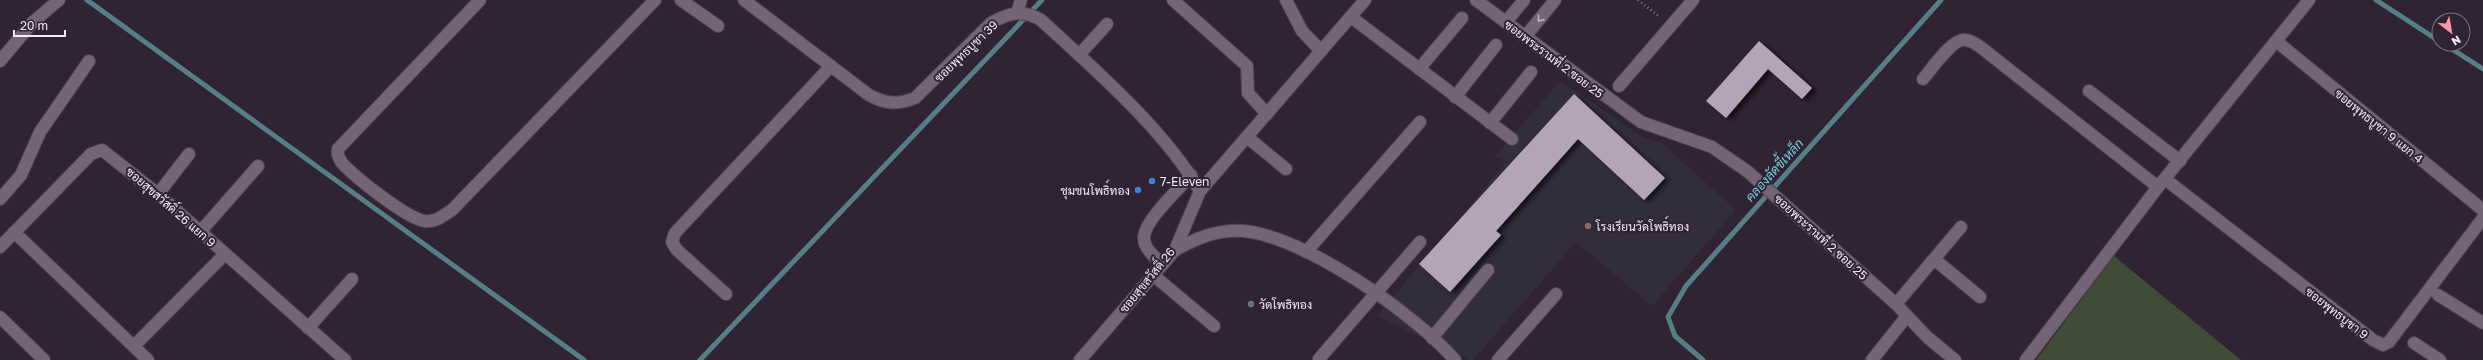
<svg xmlns="http://www.w3.org/2000/svg" width="2483" height="360" font-family="'Golos Text',Sarabun,sans-serif">
<defs>
<filter id="shadow"><feDropShadow dx="4.5" dy="2.5" stdDeviation="2" flood-color="#0009"/></filter>
</defs>
<rect width="100%" height="100%" fill="#302333"/>
<!-- education -->
<polygon fill="#312d3d" points="1560,81 1643,137 1662,143 1736,210 1652,306 1576,242 1473,360 1469,360 1377,316 1506,162 1495,156"/>
<!-- green -->
<polygon fill="#3f4d37" points="2114,256 2241,360 2036,360"/>
<g fill="none" stroke-linecap="round" stroke-linejoin="round">
<!-- stream -->
<g stroke="#567e85" stroke-width="5">
<polyline points="87,0 584,360"/>
<polyline points="2376,0 2439,41"/>
<polyline points="2444,44 2483,69"/>
<polyline points="700,360 1042,0"/>
<polyline points="1703,360 1675,336 1668,317 1686,286 1941,0"/>
</g>
</g>
<!-- building -->
<g fill="#b4a4b8" filter="url(#shadow)">
<polygon points="1759,41 1812,88 1802,99 1768,69 1726,118 1706,101"/>
<polygon points="1574,94 1665,178 1644,200 1578,139 1496,231 1501,235 1450,292 1419,264"/>
</g>
<g fill="none" stroke-linecap="round" stroke-linejoin="round">
<defs>
<g id="minor">
<path d="M480 0 338 149C337 154 339 159 342 163 356 178 405 217 424 221 435 223 444 215 452 210L655 0"/>
<polyline points="681,0 718,26"/>
<path d="M744 0 869 95C886 104 897 105 915 98L991 23C1008 13 1023 9 1041 20 1095 70 1162 127 1200 191"/>
<polyline points="1173,0 1247,66 1248,93 1267,114"/>
<polyline points="1286,0 1302,31 1321,51"/>
<polyline points="1476,0 1641,122 1712,147 1747,171 1896,304 1927,337 1955,360"/>
<polyline points="1017,13 1021,0"/>
<polyline points="1351,17 1512,139"/>
<polyline points="1506,22 1524,0"/>
<polyline points="1525,37 1555,0"/>
<polyline points="2276,41 2483,210"/>
<polyline points="1079,55 1107,24"/>
<polyline points="0,61 33,22 59,0"/>
<polyline points="1419,69 1462,18"/>
<path d="M1923 79C1931 70 1953 37 1966 40 1972 41 1978 45 1983 49L2158 187"/>
<polyline points="1619,86 1693,0"/>
<polyline points="2089,91 2180,161"/>
<polyline points="1455,97 1496,45"/>
<polyline points="1490,123 1531,72"/>
<polyline points="1247,137 1286,169"/>
<polyline points="2165,179 2373,340 2383,345 2389,342 2483,218"/>
<polyline points="158,194 189,154"/>
<polyline points="0,199 21,175 40,132 89,61"/>
<polyline points="14,232 148,360"/>
<polyline points="200,232 258,166"/>
<polyline points="0,247 91,154 102,150 158,194 345,360"/>
<path d="M1175 250C1197 238 1217 229 1244 231 1305 237 1415 314 1455 360"/>
<polyline points="1306,252 1420,122"/>
<polyline points="1934,259 1980,297"/>
<path d="M1163 264C1155 258 1143 248 1144 237 1145 220 1179 189 1191 175"/>
<polyline points="1153,275 1214,326"/>
<polyline points="726,294 677,250 672,242 675,233 831,66"/>
<polyline points="2438,295 2483,323"/>
<polyline points="1896,304 1961,227"/>
<polyline points="0,317 44,360"/>
<polyline points="308,328 352,279"/>
<polyline points="1432,338 1488,270"/>
<polyline points="2414,343 2440,360"/>
<polyline points="134,346 224,255"/>
<polyline points="1319,359 1420,242"/>
<polyline points="1080,360 1175,250 1200,191 1365,0"/>
<polyline points="1498,360 1556,294"/>
<polyline points="1872,360 1907,316"/>
<polyline points="2026,360 2158,187 2309,0"/>
</g>
</defs>
<!-- minor casing -->
<use href="#minor" stroke="#4c414e" stroke-width="14"/>
<!-- path -->
<polyline stroke="#8e8491" stroke-width="2.5" stroke-dasharray="1 3" stroke-linecap="butt" points="1638,0 1660,17"/>
<!-- minor -->
<use href="#minor" stroke="#736476" stroke-width="12"/>
</g>
<!-- one-way arrows -->
<defs><path id="oneway-chevron" d="M-2-3.5L2.5 0L-2 3.5" fill="none" stroke-width="1.6" stroke-linecap="round" stroke-linejoin="round"/></defs>
<use stroke="#bfb4c2" href="#oneway-chevron" transform="translate(1540 19) rotate(129)"/>
<!-- markers -->
<g fill="#3f7fe0" stroke="#302333" stroke-width="1.5">
<circle cx="1152" cy="181" r="4"/>
<circle cx="1138" cy="190" r="4"/>
</g>
<circle fill="#8d6e63" stroke="#302333" stroke-width="1.5" cx="1588" cy="226" r="4"/>
<circle fill="#6b7280" stroke="#302333" stroke-width="1.5" cx="1251" cy="304" r="4"/>
<g text-anchor="middle" dominant-baseline="central" stroke-width="4" stroke-linejoin="round" paint-order="stroke">
<!-- street labels -->
<g font-size="12" fill="#f2eaf4" stroke="#302333">
<text transform="translate(966 51) rotate(-44)">ซอยพุทธบูชา 39</text>
<text transform="translate(1554 59) rotate(37)">ซอยพระรามที่ 2 ซอย 25</text>
<text transform="translate(2379 126) rotate(39)">ซอยพุทธบูชา 9 แยก 4</text>
<text transform="translate(171 207) rotate(41)">ซอยสุขสวัสดิ์ 26 แยก 9</text>
<text transform="translate(1821 237) rotate(42)">ซอยพระรามที่ 2 ซอย 25</text>
<text transform="translate(1147 280) rotate(-51)">ซอยสุขสวัสดิ์ 26</text>
<text transform="translate(2337 313) rotate(38)">ซอยพุทธบูชา 9</text>
</g>
<!-- poi labels -->
<g font-size="12" fill="#f2eaf4" stroke="#302333" text-anchor="start">
<text x="1160" y="181">7-Eleven</text>
<text x="1130" y="190" text-anchor="end">ชุมชนโพธิ์ทอง</text>
<text x="1596" y="226">โรงเรียนวัดโพธิ์ทอง</text>
<text x="1259" y="304">วัดโพธิทอง</text>
</g>
<!-- water labels -->
<g font-size="13" font-style="italic" fill="#75d1dc" stroke="#302333">
<text transform="translate(1774 170) rotate(-48)">คลองลัดขี้เหล็ก</text>
</g>
</g>
<!-- north arrow -->
<g transform="translate(2451 32) rotate(149)"><circle r="19" fill="#302333" stroke="#7e7380"/>
<path d="M0-3L7 15L0 10L-7 15Z" fill="#f39aaa"/>
<text y="-6" font-size="11" font-weight="bold" text-anchor="middle" fill="#f2eaf4">N</text>
</g>
<!-- scale -->
<path d="M14 30v6h51v-6" fill="none" stroke="#f2eaf4" stroke-width="2"/>
<text x="20" y="30" font-size="12" fill="#f2eaf4" stroke="#302333" stroke-width="3" paint-order="stroke">20 m</text>
</svg>
